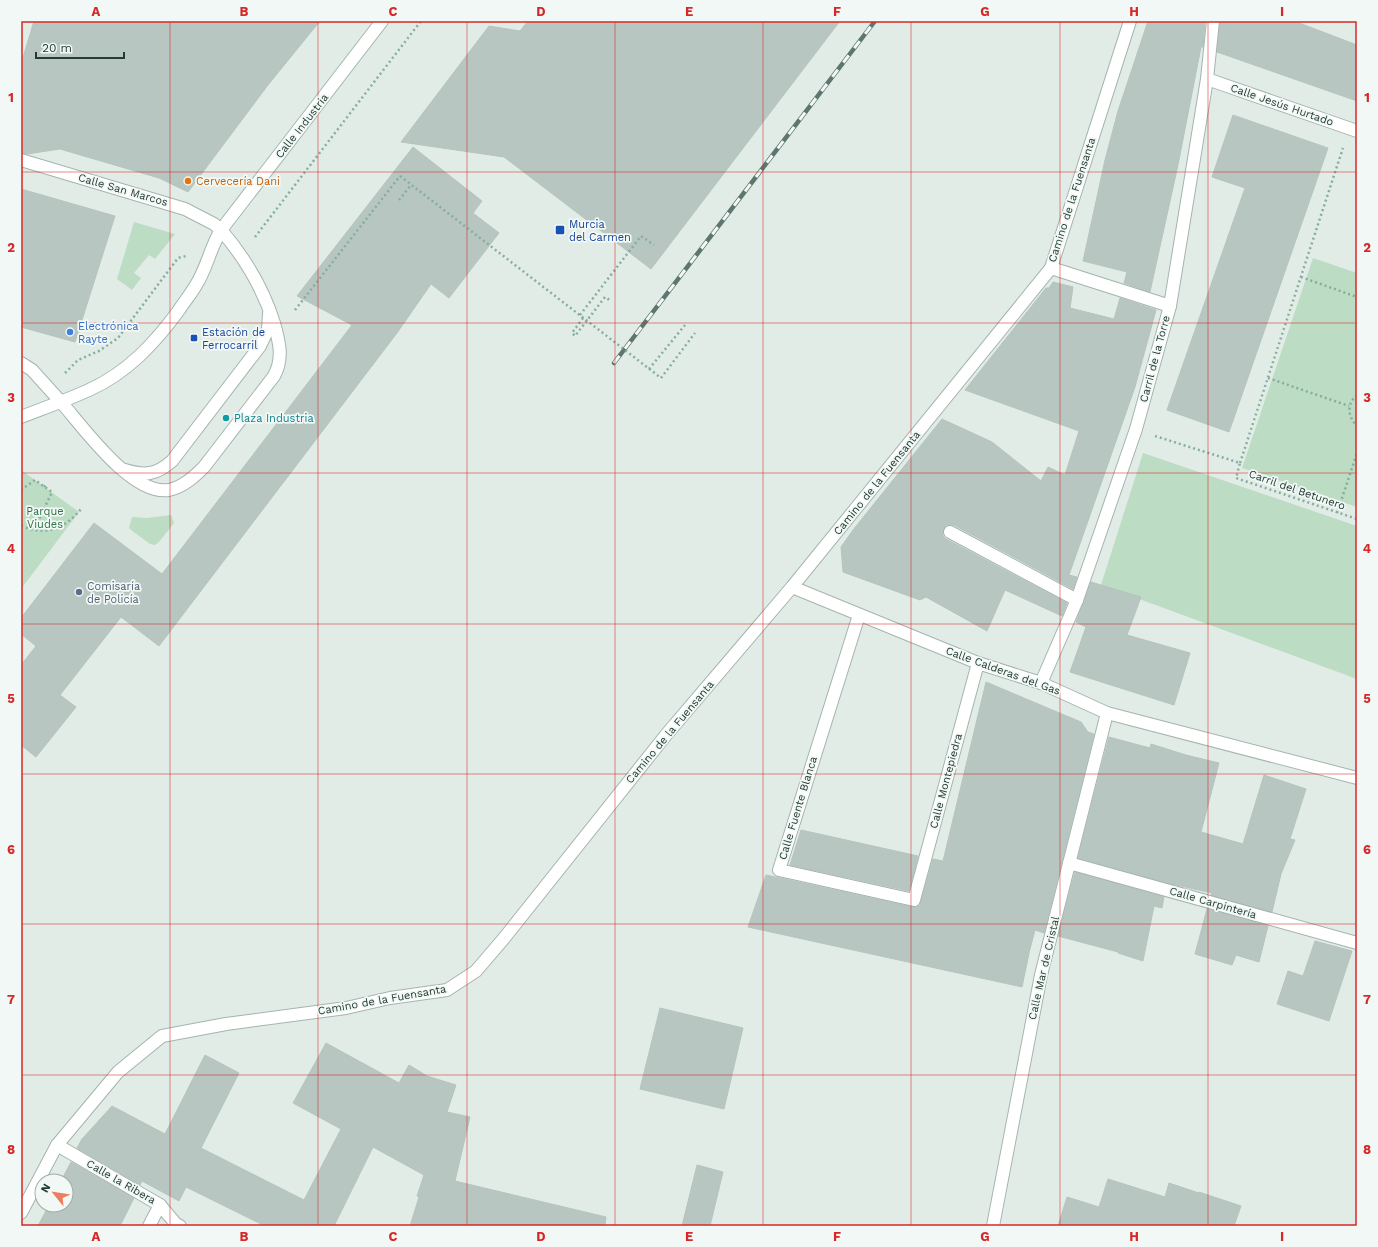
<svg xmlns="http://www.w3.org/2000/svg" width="1378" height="1247" font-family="'Work Sans',sans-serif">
<rect width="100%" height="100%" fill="#e2ece7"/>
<!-- green -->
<g fill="#bcdcc3">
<polygon points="134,222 175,234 155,259 149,255 134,273 141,278 132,290 117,279"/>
<polygon points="1313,258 1357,273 1357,507 1242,468"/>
<polygon points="1143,453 1357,526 1357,679 1101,585"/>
<polygon points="21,470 79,512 21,589"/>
<polygon points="171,515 174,523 159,542 155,545 150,544 131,530 129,528 132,517 147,518"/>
</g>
<!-- building -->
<g fill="#b7c6c0" stroke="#b5c5be">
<polygon points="34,21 320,21 268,85 188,192 159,178 60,149 27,154 21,153 21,64"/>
<polygon points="528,21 840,21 651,269 504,157 401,142 489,26 520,31"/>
<polygon points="1148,21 1205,21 1203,47 1201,47 1178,165 1150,292 1124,283 1127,272 1083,261 1105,160 1118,111"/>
<polygon points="1220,21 1294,21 1357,45 1357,101 1217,52"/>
<polygon points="1233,115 1328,148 1229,432 1167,410 1245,188 1212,177"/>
<polygon points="413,147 482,201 473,213 499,233 449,298 431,284 397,333 159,646 121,617 60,695 76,707 36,757 21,745 21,665 36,646 21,634 21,618 94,523 162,574 352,325 297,296"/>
<polygon points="21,189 115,216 75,342 21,327"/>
<polygon points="1053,282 1073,287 1070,308 1114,319 1120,298 1156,310 1135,387 1069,575 1077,577 1073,589 954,525 946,525 943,532 943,536 946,539 1067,603 1062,616 1005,590 987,631 926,597 920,600 843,572 841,547 853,530 942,419 992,442 1041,481 1048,467 1065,475 1079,431 965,390 1046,288 1049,288"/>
<polygon points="1091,582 1141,597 1127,635 1190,653 1174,705 1070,672 1086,627 1076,622"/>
<polygon points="986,682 1081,722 1088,732 1094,734 1044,933 1035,930 1029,953 1022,987 748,927 766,875 912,907 916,907 920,905 933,859 943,861"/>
<polygon points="1109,737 1150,748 1151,744 1186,755 1219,763 1201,832 1243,844 1264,775 1306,789 1290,839 1295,840 1281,874 1272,912 1211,895 1212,893 1172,884 1078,858"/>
<polygon points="801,830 918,856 909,891 790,865"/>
<polygon points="1075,872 1164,897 1162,908 1154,906 1143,961 1118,953 1118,952 1058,936"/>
<polygon points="1207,909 1268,926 1259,962 1236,955 1232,965 1195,954"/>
<polygon points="1315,941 1352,951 1329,1021 1277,1004 1288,971 1303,976"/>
<polygon points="660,1008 743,1028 724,1109 640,1089"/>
<polygon points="326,1043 399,1083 409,1065 427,1076 456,1085 447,1112 470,1117 455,1181 606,1217 605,1226 410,1226 419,1197 417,1196 424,1175 373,1147 334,1226 265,1226 186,1187 179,1201 142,1181 140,1185 77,1148 82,1139 112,1106 165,1134 205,1055 239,1073 201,1148 304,1200 341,1129 293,1103"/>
<polygon points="71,1162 134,1198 120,1226 38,1226 49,1205 66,1205 66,1181 61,1181"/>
<polygon points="697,1165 723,1172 710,1226 682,1226"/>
<polygon points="1108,1179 1165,1197 1169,1183 1199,1193 1199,1192 1241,1206 1234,1226 1058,1226 1067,1197 1099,1207"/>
</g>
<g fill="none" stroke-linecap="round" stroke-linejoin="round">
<defs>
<g id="lane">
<path d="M61 402C83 427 132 496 169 490 183 487 194 477 204 467L274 376C284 358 279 341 274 323 263 288 245 258 221 230"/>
<path d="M125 470C145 476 156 475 172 461L260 346 268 329 269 314"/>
</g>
<g id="street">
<polyline points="1207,79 1357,131"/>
<polyline points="21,160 185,209 214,224 221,230"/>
<polyline points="1051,268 1170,306"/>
<polyline points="21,363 32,370 61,402"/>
<polyline points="950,532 1077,600"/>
<polyline points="792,587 978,663 1041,683 1107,713 1357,778"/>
<polyline points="859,615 779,870 914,900 978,663"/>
<polyline points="1041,683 1077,600 1136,429 1170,306 1207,79 1213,21"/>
<polyline points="1069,863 1357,943"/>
<polyline points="57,1145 160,1205 176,1224 180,1226"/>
<polyline points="21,1213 57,1145 118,1072 162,1036 226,1024 346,1008 390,998 447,990 476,971 505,937 666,735 792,587 1051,268 1130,21"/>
<polyline points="149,1226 160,1205"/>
<polyline points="993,1226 1041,975 1107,713"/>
</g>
<path id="secondary" d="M21 417C44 408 67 400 89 390 127 373 155 343 179 310 184 302 191 294 196 285 207 268 210 248 221 230L382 21"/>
</defs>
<!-- lane casing -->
<use href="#lane" stroke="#a5b4ae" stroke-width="14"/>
<!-- street casing -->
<use href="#street" stroke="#a5b4ae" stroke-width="14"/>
<!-- secondary casing -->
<use href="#secondary" stroke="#a1b7ae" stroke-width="14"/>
<!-- path -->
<g stroke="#84ae9f" stroke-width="2.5" stroke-dasharray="2 3" stroke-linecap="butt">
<polyline points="399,200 411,185"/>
<polyline points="255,237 421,21"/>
<polyline points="1301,277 1357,297"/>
<polyline points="295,310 400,176"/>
<polyline points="580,315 641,236 654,245"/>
<polyline points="583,318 572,333 575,336 605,297 611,301"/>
<polyline points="649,369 685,325"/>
<polyline points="65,373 78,360 99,351 118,338 178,258 186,256"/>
<polyline points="661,378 695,333"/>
<polyline points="1268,378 1349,406"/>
<path d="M1357 395C1346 404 1348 417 1357 426"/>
<polyline points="1155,436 1240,463 1236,478 1357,519"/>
<polyline points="1240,463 1343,148"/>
<polyline points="44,487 47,483"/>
<polyline points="21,490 35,480 52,492 34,530"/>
<polyline points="1337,513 1357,453"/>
<path d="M21 526C48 536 64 529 82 508"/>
</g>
<!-- lane -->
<use href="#lane" stroke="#fff" stroke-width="12"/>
<!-- street -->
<use href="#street" stroke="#fff" stroke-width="12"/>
<!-- secondary -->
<use href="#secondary" stroke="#fff" stroke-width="12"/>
<defs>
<polyline id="rail" points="614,363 875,21"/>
</defs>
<!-- rail casing -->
<use href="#rail" stroke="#5d7770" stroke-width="4.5"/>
<!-- rail -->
<use href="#rail" stroke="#f2f8f5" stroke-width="3" stroke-dasharray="9" stroke-linecap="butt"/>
<!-- path-bridge -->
<polyline stroke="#84ae9f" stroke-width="2.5" stroke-dasharray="2 3" stroke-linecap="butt" points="400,176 661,378"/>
</g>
<!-- grid -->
<path fill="none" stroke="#d62828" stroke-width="1" stroke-opacity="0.55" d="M170 21V1226M318 21V1226M467 21V1226M615 21V1226M763 21V1226M911 21V1226M1060 21V1226M1208 21V1226M21 172H1357M21 323H1357M21 473H1357M21 624H1357M21 774H1357M21 924H1357M21 1075H1357"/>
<!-- markers -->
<circle fill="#e8710a" stroke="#f2f8f5" stroke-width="1.5" cx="188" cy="181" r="4"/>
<g fill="#1a4fb4" stroke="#f2f8f5" stroke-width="1.5">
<rect x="555" y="225" width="10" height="10" rx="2"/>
<rect x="190" y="334" width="8" height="8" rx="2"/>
</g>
<circle fill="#3f7fe0" stroke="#f2f8f5" stroke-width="1.5" cx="70" cy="332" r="4"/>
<circle fill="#0f9aa8" stroke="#f2f8f5" stroke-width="1.5" cx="226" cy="418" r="4"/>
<circle fill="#5c6f8a" stroke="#f2f8f5" stroke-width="1.5" cx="79" cy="592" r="4"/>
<g text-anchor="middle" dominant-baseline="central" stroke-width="3.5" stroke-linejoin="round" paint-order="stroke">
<!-- street labels -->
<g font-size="11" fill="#233c34" stroke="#f2f8f5">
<text transform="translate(1282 105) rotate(19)">Calle Jesús Hurtado</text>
<text transform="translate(302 126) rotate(-52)">Calle Industria</text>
<text transform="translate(123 190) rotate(16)">Calle San Marcos</text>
<text transform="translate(1072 200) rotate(-72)">Camino de la Fuensanta</text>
<text transform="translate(1155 359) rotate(-75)">Carril de la Torre</text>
<text transform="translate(877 483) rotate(-51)">Camino de la Fuensanta</text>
<text transform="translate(1297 490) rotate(19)">Carril del Betunero</text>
<text transform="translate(1003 671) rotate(20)">Calle Calderas del Gas</text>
<text transform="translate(670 732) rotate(-50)">Camino de la Fuensanta</text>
<text transform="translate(946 781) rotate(-75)">Calle Montepiedra</text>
<text transform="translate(798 808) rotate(-73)">Calle Fuente Blanca</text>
<text transform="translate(1213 903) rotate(16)">Calle Carpintería</text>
<text transform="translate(1044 968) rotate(-77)">Calle Mar de Cristal</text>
<text transform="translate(382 1000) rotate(-10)">Camino de la Fuensanta</text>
<text transform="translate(121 1182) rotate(30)">Calle la Ribera</text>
</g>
<!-- food labels -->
<g font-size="11" fill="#c56008" stroke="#f2f8f5" text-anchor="start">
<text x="196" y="181">Cervecería Dani</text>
</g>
<!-- transit labels -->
<g font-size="11" fill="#164399" stroke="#f2f8f5" text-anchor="start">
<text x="569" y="224">Murcia<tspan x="569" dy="13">del Carmen</tspan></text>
<text x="202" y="332">Estación de<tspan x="202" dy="13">Ferrocarril</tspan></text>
</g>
<!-- shop labels -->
<g font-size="11" fill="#366cbe" stroke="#f2f8f5" text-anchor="start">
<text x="78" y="326">Electrónica<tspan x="78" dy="13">Rayte</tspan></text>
</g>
<!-- culture labels -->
<g font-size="11" fill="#0d838f" stroke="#f2f8f5" text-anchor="start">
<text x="234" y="418">Plaza Industria</text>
</g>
<!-- park labels -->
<g font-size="11" fill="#2f7146" stroke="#f2f8f5">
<text x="45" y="511">Parque<tspan x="45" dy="13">Viudes</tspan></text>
</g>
<!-- service labels -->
<g font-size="11" fill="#4e5e75" stroke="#f2f8f5" text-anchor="start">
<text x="87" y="586">Comisaría<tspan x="87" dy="13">de Policía</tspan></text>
</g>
</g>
<!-- border -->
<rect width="1378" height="1247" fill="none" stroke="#f2f8f5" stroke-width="44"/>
<!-- north arrow -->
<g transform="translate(54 1193) rotate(300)"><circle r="19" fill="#f2f8f5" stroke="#9fada8"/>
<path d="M0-3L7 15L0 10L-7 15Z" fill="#ec7e60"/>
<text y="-6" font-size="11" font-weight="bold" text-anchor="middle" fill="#233c34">N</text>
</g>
<!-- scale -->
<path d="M36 52v6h88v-6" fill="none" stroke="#233c34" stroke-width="2"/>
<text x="42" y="52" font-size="12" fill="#233c34" stroke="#f2f8f5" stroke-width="3" paint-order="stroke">20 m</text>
<rect x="22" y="22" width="1334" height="1203" fill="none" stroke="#d62828" stroke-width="1.5"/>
<g font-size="13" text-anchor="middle" font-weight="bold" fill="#d62828">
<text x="96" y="16">A</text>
<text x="244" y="16">B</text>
<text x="393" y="16">C</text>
<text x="541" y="16">D</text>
<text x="689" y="16">E</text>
<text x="837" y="16">F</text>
<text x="985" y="16">G</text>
<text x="1134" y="16">H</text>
<text x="1282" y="16">I</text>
<text x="11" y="102">1</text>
<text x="1367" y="102">1</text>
<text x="11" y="252">2</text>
<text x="1367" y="252">2</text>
<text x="11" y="402">3</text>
<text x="1367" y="402">3</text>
<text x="11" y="553">4</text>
<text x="1367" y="553">4</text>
<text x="11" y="703">5</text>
<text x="1367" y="703">5</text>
<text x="11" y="854">6</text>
<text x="1367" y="854">6</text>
<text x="11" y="1004">7</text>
<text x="1367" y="1004">7</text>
<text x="11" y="1154">8</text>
<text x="1367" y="1154">8</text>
<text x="96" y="1241">A</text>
<text x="244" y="1241">B</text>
<text x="393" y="1241">C</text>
<text x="541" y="1241">D</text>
<text x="689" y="1241">E</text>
<text x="837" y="1241">F</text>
<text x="985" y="1241">G</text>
<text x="1134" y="1241">H</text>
<text x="1282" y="1241">I</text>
</g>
</svg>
